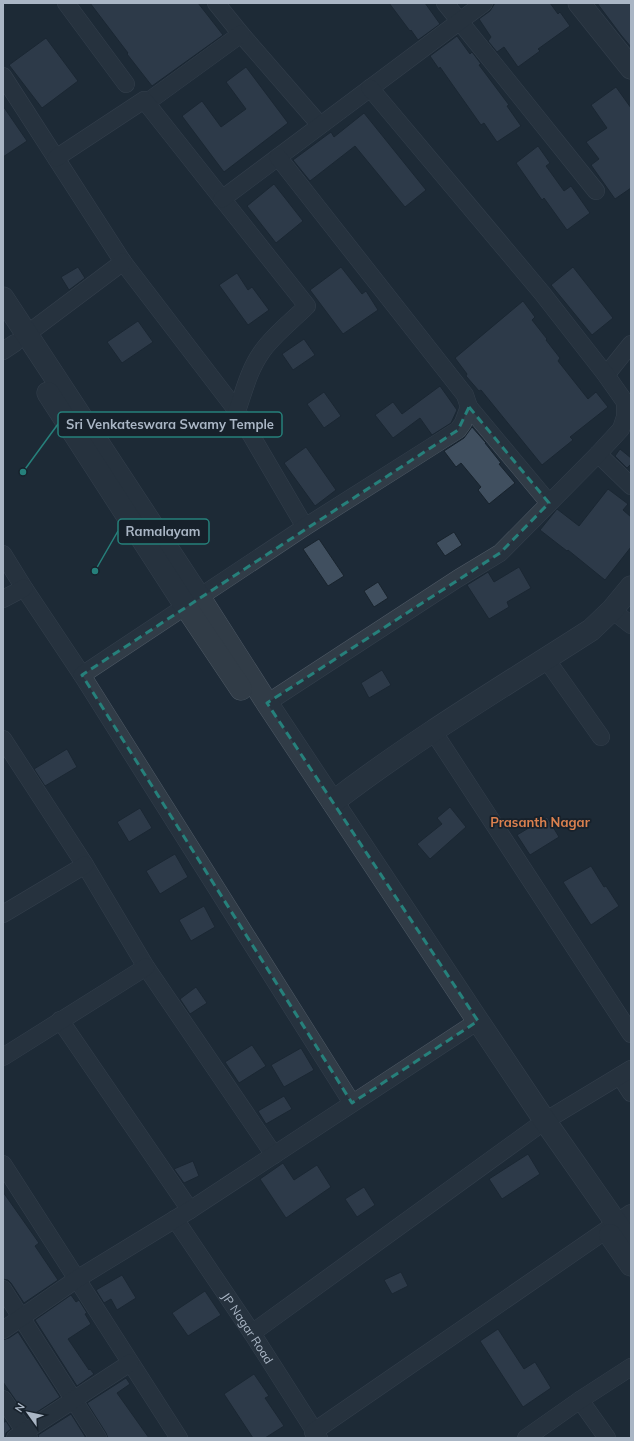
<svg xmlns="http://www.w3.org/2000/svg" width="634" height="1441" font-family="Mulish,sans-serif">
<rect width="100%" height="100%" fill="#1d2a37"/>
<!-- building -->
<g fill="#404f5f" stroke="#18232d">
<polygon points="90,3 198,3 223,35 152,86 127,54 128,53"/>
<polygon points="389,3 425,3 440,24 418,40 411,30 410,31"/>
<polygon points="495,3 550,3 558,14 560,12 570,26 538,49 540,51 518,67 504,47 497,52 488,41 491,37 479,19 490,11"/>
<polygon points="597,3 631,3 631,47 621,35"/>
<polygon points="457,36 470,54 472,52 481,64 479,65 509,105 507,106 521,126 497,142 484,123 481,125 440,67 439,69 430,56"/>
<polygon points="46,38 78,81 42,108 9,65"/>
<polygon points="246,67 288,123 224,172 182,116 202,101 221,127 246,109 226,82"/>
<polygon points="616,87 631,108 631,188 615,199 591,165 599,159 586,142 607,128 591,105"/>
<polygon points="3,106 27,141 3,157"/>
<polygon points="364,113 426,190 405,207 355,146 310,181 293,160 331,132 334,137"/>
<polygon points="538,146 550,163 546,166 564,191 571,186 590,213 567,230 544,198 542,200 516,163"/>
<polygon points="274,184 303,221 276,243 247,206"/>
<polygon points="78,267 85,278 69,290 61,277"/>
<polygon points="341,267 362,294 366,291 378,310 343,334 310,290"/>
<polygon points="573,267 613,318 592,335 551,285"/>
<polygon points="237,273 248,290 252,287 269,310 248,325 219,285"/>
<polygon points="523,301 535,317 532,320 547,339 546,340 560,358 558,361 588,399 596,392 608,407 570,437 573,440 542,465 481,390 479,391 466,376 467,374 455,358"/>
<polygon points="138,321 153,342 122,363 107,342"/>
<polygon points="304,339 315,355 293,370 282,354"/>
<polygon points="440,386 457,410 451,423 432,435 420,418 393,438 375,415 393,402 402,414"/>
<polygon points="324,392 341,416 324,428 307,404"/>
<polygon points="472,427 486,443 485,443 501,463 499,464 515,483 489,504 478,490 481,487 461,463 456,467 444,451 464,438"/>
<polygon points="306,447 336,490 315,506 284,463"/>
<polygon points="620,449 631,458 631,464 627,468 615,456"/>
<polygon points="608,489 628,504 623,510 631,517 631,547 605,580 568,550 567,551 540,530 557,509 579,526"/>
<polygon points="454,532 462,545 445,556 436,543"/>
<polygon points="319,539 344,576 328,586 303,549"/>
<polygon points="519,567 531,588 507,602 509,607 489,619 467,585 488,572 494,582"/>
<polygon points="378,582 388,598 374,607 364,591"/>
<polygon points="382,670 391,685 369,698 361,683"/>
<polygon points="67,749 77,767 45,786 34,769"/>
<polygon points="450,807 466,827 430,859 417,844 442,824 437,818"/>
<polygon points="140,808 152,828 129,842 117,822"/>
<polygon points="547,817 559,837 530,855 517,835"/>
<polygon points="175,854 188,877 160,894 146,871"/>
<polygon points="591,866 604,887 606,886 619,906 591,925 563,882"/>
<polygon points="204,906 215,927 191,941 179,920"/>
<polygon points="196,987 207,1003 190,1014 180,999"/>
<polygon points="252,1045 266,1066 239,1083 225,1062"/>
<polygon points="301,1048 314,1070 284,1087 271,1065"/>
<polygon points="284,1096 292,1109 266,1124 258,1111"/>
<polygon points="528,1154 540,1174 502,1199 489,1179"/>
<polygon points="193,1161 199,1176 184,1183 174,1169"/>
<polygon points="283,1163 294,1180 317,1165 331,1187 286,1218 260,1179"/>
<polygon points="364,1187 375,1205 357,1217 345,1199"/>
<polygon points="3,1192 39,1243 35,1246 58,1280 24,1303 11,1283 8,1280 3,1279"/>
<polygon points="401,1272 408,1286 392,1294 384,1280"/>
<polygon points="122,1275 136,1298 117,1310 111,1299 104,1303 96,1290"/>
<polygon points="205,1291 221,1315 188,1336 172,1313"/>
<polygon points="71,1295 76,1302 79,1300 87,1313 85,1314 91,1324 68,1339 89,1370 90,1369 94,1374 77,1386 35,1320"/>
<polygon points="498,1329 524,1369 535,1362 551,1388 523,1407 480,1341"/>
<polygon points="18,1332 60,1397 28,1418 3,1382 3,1340 9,1338"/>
<polygon points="254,1374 269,1396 265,1398 284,1426 265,1438 253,1438 224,1394"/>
<polygon points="126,1378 130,1384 117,1393 149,1438 108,1438 106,1433 87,1403"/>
<polygon points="71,1414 86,1438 39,1438 38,1435"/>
<polygon points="6,1421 11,1429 6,1433 5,1438 3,1438 3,1423"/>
</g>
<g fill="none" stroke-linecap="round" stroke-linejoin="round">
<defs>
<g id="minor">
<polyline points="66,3 126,84"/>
<polyline points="216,3 241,34 320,125"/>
<polyline points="445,3 596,191"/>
<polyline points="3,76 123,262 237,411 305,527"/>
<polyline points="146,103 241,34"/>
<path d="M56 158 144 100 307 306C293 320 271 337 261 353 249 370 244 391 237 411"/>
<polyline points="222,199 484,3"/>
<polyline points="27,334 123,262"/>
<polyline points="3,351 15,343"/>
<polyline points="606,375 631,344"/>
<polyline points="469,407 549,503"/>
<polyline points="598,454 631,486"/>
<polyline points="3,554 24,588 82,675 352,1103"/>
<polyline points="3,599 24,588"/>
<polyline points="612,610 631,625"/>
<polyline points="546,659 601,737"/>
<polyline points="82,675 305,527 458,430 463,423 469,407 465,395 278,157"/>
<polyline points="267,703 457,579 500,553 598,454 621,429 625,417 625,402 606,375 542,293 370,88"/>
<polyline points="433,731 631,1034"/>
<polyline points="3,739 85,865 146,967 274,1155"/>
<polyline points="3,914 85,865"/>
<polyline points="60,1020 190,1210"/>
<polyline points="3,1057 146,967"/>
<polyline points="620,1076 631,1093"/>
<polyline points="545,1121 631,1069"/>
<polyline points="3,1164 179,1438"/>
<path id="s1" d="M175 1219 252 1333 319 1438"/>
<polyline points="3,1289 98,1438"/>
<polyline points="3,1330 77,1279 190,1210 478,1021"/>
<polyline points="252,1333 535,1128"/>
<polyline points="3,1399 29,1438"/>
<polyline points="580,1400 607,1438"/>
<polyline points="313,1432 631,1213"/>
<polyline points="15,1438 130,1363"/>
<polyline points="526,1438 580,1400 631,1367"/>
</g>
<g id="tertiary">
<polyline points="579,3 631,68"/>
<polyline points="3,298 200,598 267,703 478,1021 545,1121 631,1244"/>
<polyline points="48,393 186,607 241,689"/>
<path d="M333 802C415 739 504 686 591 630L612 610 631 587"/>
<polyline points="610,1235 631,1265"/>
</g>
</defs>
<!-- minor casing -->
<use href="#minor" stroke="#4e5965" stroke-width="18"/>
<!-- tertiary casing -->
<use href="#tertiary" stroke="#4e5965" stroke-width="23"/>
<!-- minor -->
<use href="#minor" stroke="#313c47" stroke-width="17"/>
<!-- tertiary -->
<use href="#tertiary" stroke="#313c47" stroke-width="22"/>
</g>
<!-- marked area -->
<path d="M0 0H634V1441H0ZM469 407 549 503 500 553 267 703 478 1021 352 1103 82 675 458 430Z" fill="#1d2a37" fill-opacity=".55" fill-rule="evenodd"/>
<path fill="none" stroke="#26807b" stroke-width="3" stroke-dasharray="8 5" stroke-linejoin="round" d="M469 407 549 503 500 553 267 703 478 1021 352 1103 82 675 458 430Z"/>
<g text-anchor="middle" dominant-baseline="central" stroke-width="3.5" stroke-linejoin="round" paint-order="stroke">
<!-- street labels -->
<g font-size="12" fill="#aab6c5" stroke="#17212b">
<text stroke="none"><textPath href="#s1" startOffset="131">JP Nagar Road</textPath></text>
</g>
<!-- neighbourhood labels -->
<g font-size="13" font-weight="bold" fill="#db814f" stroke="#17212b">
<text x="540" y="822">Prasanth Nagar</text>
</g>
</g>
<!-- callouts -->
<path fill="none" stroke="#26807b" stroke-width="1.5" d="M23 472L58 424M95 571L118 531"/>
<g fill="#26807b" stroke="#17212b" stroke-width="1.5">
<circle cx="23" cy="472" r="4"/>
<circle cx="95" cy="571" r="4"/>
</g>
<g fill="#17212b" stroke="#26807b" stroke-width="1.5">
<rect x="58" y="412" width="224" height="25" rx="4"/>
<rect x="118" y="519" width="91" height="25" rx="4"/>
</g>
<g font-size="13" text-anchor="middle" font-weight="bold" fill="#aab6c5">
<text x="170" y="429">Sri Venkateswara Swamy Temple</text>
<text x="163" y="536">Ramalayam</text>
</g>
<!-- border -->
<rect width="634" height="1441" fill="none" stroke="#aab6c5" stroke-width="8"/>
<!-- north arrow -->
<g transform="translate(28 1413) rotate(303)" stroke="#17212b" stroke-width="3" paint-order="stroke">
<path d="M0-3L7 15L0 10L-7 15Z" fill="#aab6c5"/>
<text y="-6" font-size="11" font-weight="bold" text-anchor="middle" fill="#aab6c5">N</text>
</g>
</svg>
